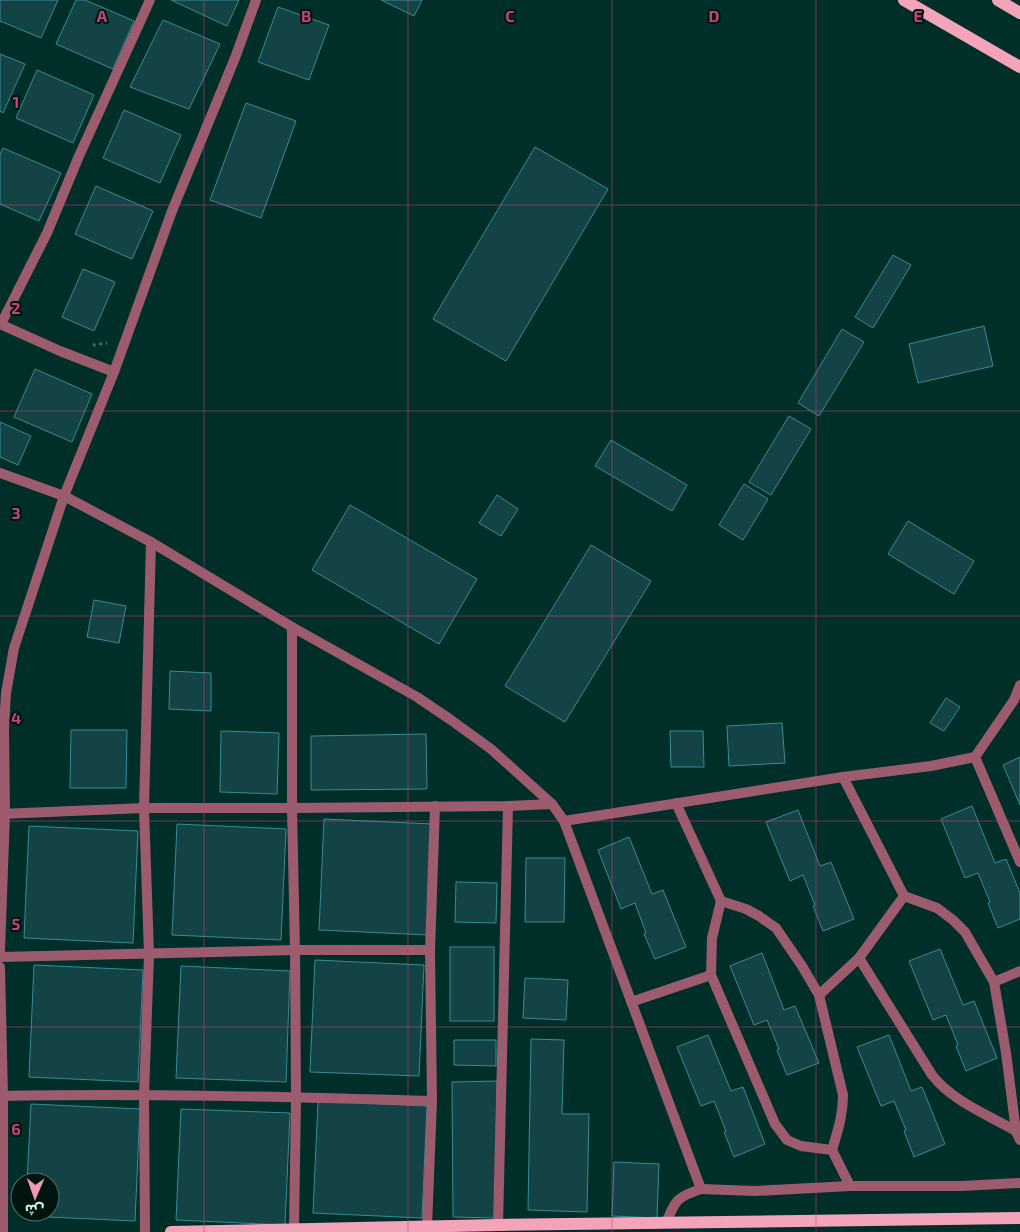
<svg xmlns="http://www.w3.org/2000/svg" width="1020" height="1232" font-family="'Exo 2','Noto Sans Arabic',sans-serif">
<rect width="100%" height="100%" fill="#002e28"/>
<!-- building -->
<g fill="#144346" stroke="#368e94">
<polygon points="0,0 58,0 41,38 0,21"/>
<polygon points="76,0 85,0 134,21 113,69 56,44"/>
<polygon points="171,0 239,0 227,26"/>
<polygon points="381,0 422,0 414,16"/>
<polygon points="278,7 329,25 309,80 258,62"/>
<polygon points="163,20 220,44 189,109 130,87"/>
<polygon points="0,54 25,64 3,113 0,111"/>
<polygon points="37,70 94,95 73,143 16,118"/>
<polygon points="246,103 296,121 261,218 210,200"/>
<polygon points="124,110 181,135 160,183 103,158"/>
<polygon points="535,147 608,189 506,361 433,319"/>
<polygon points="3,148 61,173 39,221 0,204 0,155"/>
<polygon points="96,186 153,211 132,259 75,234"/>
<polygon points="893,255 911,265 873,328 855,317"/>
<polygon points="83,269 115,282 94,331 62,317"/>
<polygon points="984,326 993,366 918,383 909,344"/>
<polygon points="842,329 864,342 819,416 798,403"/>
<polygon points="35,369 92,394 72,442 14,417"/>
<polygon points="789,416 811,429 771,495 749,482"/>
<polygon points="0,422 31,436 18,465 0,457"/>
<polygon points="611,440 687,485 672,511 595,466"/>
<polygon points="744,484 768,499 743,540 719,525"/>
<polygon points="497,495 518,509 501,536 479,523"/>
<polygon points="350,505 477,579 439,644 312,570"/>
<polygon points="908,521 974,561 954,594 888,554"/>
<polygon points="591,545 651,581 565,722 505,686"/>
<polygon points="94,600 126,606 119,643 87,637"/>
<polygon points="170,671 211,673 211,711 169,709"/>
<polygon points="946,698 960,707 944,731 930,723"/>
<polygon points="782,723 785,763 729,766 727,726"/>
<polygon points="71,730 127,730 126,788 70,788"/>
<polygon points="221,731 279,733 277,794 220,792"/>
<polygon points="670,731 703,731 704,767 671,767"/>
<polygon points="426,734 427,789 311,790 311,736"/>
<polygon points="1020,757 1020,805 1003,765"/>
<polygon points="972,806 995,863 1006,859 1020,893 1020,919 998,928 988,903 990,902 978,873 965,878 941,819"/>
<polygon points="798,810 820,866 831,862 854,919 823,931 813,906 815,905 803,875 790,881 766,822"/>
<polygon points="324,819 433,824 428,935 319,930"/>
<polygon points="177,824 286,829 281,940 172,935"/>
<polygon points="29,826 138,831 133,943 24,938"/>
<polygon points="629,837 652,894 663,890 686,947 655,959 644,934 646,933 635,903 621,909 598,850"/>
<polygon points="526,858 565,858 564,922 525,922"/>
<polygon points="456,882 497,883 496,923 455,922"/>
<rect x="450" y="947" width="44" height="74"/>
<polygon points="940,949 963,1005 974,1001 997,1058 966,1071 956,1046 958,1045 946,1015 933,1020 909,961"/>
<polygon points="762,953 784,1010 795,1006 819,1063 787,1075 777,1050 779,1049 767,1020 754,1025 730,966"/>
<polygon points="315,960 424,965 419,1076 310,1072"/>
<polygon points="34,965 143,970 138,1082 29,1077"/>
<polygon points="181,966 290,971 286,1082 176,1078"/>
<polygon points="525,978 568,980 566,1020 523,1018"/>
<polygon points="708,1035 731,1091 743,1087 765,1144 734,1157 724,1132 726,1131 714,1101 701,1106 677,1047"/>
<polygon points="889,1035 911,1091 922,1087 945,1144 914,1157 904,1131 906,1130 894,1101 881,1106 857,1047"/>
<polygon points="531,1039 564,1040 562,1114 589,1114 587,1212 528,1210"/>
<polygon points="454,1040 496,1040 496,1066 454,1065"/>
<polygon points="497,1081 495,1218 453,1217 452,1082"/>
<polygon points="318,1101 427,1106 422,1218 313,1213"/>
<polygon points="31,1104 140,1109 135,1221 26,1216 26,1212 50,1212 50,1182 27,1182"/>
<polygon points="181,1109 290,1113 285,1225 176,1220"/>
<polygon points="614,1162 659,1164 657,1218 612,1216"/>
</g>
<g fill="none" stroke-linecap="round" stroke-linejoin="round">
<!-- path -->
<polyline stroke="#4c7771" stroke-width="3" stroke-dasharray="2.5 4" stroke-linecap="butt" points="93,345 107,343"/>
<!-- minor -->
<g stroke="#9c5c6e" stroke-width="10">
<polyline points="0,324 60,351 114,372"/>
<polyline points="1,324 47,233 79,156 150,0"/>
<path d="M0 473 64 496 151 542 292 627 417 697 451 720 491 749 552 804 564 821 701 1189C677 1197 676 1199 666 1223"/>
<polyline points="292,627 292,808 295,950 296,1097 294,1229"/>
<polyline points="975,757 1020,862"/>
<path d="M843 777 904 896 859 958 932 1075C952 1101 988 1115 1016 1131L1020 1140"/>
<polyline points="676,803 721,901 746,909 759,916 776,928 802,966 819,995 859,958"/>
<polyline points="0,814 144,808 292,808 508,806 552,804"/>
<polyline points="564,821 843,777 931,766 975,757 1014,700 1020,685"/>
<polyline points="904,896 937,908 953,920 965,932 994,982 1020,971"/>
<polyline points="721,901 712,938 711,975 775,1124 787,1140 801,1146 832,1150"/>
<polyline points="0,951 5,813 4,728 6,693 14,648 64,496 114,372 172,211 235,58 256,0"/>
<polyline points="0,957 295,950 430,950"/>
<polyline points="0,967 3,1096 3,1232"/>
<polyline points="994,982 1006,1053 1016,1131"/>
<path d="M819 995 843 1095C843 1115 838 1130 832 1150L850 1186"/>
<polyline points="631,1002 711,975"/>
<path d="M0 1096C144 1093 288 1097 432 1101"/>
<polyline points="701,1189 755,1191 850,1186 962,1186 1020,1183"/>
<polyline points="498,1225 508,806"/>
<polyline points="427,1227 432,1101 430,950 435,806"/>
<polyline points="145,1232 144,1095 149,954 144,808 151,542"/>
</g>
<!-- primary -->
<g stroke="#f3a4b9" stroke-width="12">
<polyline points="904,0 1020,67"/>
<polyline points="998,0 1020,13"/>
<polyline points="171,1232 498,1225 1020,1218"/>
</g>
</g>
<!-- grid -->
<path fill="none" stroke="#c44478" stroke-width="1" stroke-opacity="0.55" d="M204 0V1232M408 0V1232M612 0V1232M816 0V1232M0 205H1020M0 411H1020M0 616H1020M0 821H1020M0 1027H1020"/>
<g font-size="16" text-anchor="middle" font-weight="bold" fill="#c44478" stroke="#001410" stroke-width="4" stroke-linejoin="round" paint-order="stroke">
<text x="102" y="22">A</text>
<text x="306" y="22">B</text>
<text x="510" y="22">C</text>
<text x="714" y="22">D</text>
<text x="918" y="22">E</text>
<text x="16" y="108">1</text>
<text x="16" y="314">2</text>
<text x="16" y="519">3</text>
<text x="16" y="724">4</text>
<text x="16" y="930">5</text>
<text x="16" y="1135">6</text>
</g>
<!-- north arrow -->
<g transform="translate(35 1197) rotate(182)"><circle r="24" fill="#001410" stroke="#526d68"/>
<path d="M0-4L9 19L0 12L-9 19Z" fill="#f19ab2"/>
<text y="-8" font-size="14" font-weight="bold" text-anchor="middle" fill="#cdf3ec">ش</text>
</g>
</svg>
